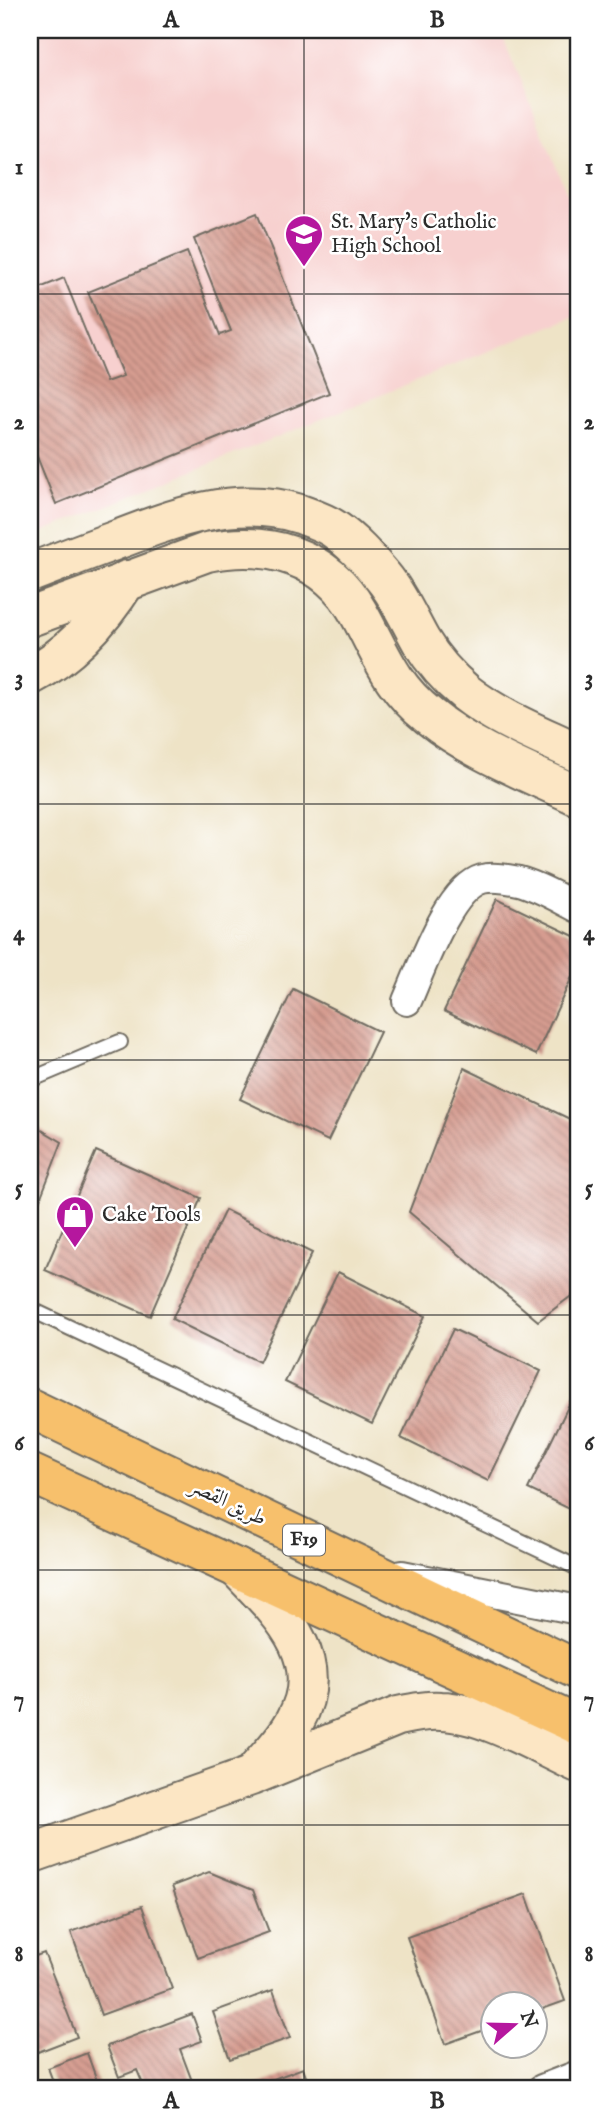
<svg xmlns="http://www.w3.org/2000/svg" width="608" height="2119" font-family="'IM FELL English',Amiri,serif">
<defs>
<pattern id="building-back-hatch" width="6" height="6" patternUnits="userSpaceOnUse" patternTransform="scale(1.75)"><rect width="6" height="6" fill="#d69c90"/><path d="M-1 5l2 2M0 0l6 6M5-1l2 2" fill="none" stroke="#ae7f76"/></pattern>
</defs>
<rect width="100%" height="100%" fill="#fff"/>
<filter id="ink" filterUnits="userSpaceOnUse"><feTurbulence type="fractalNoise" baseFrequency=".0143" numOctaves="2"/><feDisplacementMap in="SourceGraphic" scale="14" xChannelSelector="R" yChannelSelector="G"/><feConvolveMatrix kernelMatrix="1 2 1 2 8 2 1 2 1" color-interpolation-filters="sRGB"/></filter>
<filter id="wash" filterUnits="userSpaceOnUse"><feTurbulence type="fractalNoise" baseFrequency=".00686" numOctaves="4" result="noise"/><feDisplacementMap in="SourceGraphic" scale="28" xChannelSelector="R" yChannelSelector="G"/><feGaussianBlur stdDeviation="1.57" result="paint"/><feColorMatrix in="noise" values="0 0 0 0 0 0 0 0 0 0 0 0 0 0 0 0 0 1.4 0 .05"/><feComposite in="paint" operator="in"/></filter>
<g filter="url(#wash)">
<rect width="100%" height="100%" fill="#eee3c6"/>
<!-- built -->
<polygon fill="#f7d0cf" points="30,30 500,30 578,220 578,315 30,537"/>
<g id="blocks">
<!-- building -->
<g fill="url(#building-back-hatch)">
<polygon points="257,213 329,393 56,504 30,439 30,292 64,278 106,382 123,376 88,292 187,252 220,335 231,331 194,239"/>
<polygon points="497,899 578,938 578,964 536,1055 444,1011"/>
<polygon points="293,989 380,1032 328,1141 240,1099"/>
<polygon points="464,1068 578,1123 578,1291 538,1321 409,1212"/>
<polygon points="30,1123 62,1142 30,1225"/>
<polygon points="96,1151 201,1198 150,1316 45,1270"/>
<polygon points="225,1210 312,1253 259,1362 172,1319"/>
<polygon points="338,1272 425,1316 372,1424 285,1382"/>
<polygon points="453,1329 541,1371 488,1481 401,1438"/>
<polygon points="578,1386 578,1513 528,1489"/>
<polygon points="209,1872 253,1890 269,1932 198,1958 172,1886"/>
<polygon points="526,1894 565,2001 534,2012 534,2004 492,2004 492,2027 445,2044 407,1937"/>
<polygon points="142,1906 172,1989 101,2015 71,1932"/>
<polygon points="44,1953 77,2037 30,2055 30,1958"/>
<polygon points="273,1990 290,2038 230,2059 213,2012"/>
<polygon points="192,2014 202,2041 180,2049 195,2089 145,2089 137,2070 119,2077 107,2046"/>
<polygon points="87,2053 100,2089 56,2089 48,2068"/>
<polygon points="303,2068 310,2089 246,2089"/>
</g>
</g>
</g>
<g filter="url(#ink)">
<use href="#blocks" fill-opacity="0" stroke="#6f6b61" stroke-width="2"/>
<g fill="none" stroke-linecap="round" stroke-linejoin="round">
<defs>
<g id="lane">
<polyline points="30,1080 120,1042"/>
<polyline points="30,1309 578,1568"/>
</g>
<g id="street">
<path d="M407 1001C421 970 448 889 482 879 492 876 509 879 519 881 539 886 560 899 578 908"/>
<polyline points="402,1575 578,1610"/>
<polyline points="542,2089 578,2075"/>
</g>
<g id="secondary">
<path d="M30 573C58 562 86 551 114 541 174 518 235 494 300 514 311 518 324 522 334 529 353 542 368 559 383 577 399 596 409 620 421 641 433 661 448 678 466 693 499 719 541 735 578 753"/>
<path d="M30 617 207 552C267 540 326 555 358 612 381 653 390 685 429 716 470 750 530 773 578 796"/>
<path d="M30 676C72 654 102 620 127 580"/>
<path d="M237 1568C277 1610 331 1657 295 1721 285 1740 269 1755 255 1772"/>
<path d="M30 1854 251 1776 398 1716C413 1713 427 1710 441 1711 484 1712 539 1745 578 1763"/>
</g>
<g id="primary">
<polyline points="30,1408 578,1670"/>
<polyline points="30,1473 578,1725"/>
</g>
</defs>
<!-- lane casing -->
<use href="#lane" stroke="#6f6b61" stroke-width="18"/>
<!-- street casing -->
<use href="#street" stroke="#6f6b61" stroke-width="32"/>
<!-- secondary casing -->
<use href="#secondary" stroke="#6f6b61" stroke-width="42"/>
<!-- primary casing -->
<use href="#primary" stroke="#6f6b61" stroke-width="42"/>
<!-- lane -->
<use href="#lane" stroke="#fff" stroke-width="14"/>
<!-- street -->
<use href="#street" stroke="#fff" stroke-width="28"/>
<!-- secondary -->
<use href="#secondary" stroke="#fce6c4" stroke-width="38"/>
<!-- primary -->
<use href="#primary" stroke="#f7c06c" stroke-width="38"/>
</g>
</g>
<!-- grid -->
<path fill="none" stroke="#2b2b2b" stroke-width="2" stroke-opacity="0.55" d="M304 30V2089M30 294H578M30 549H578M30 804H578M30 1060H578M30 1315H578M30 1570H578M30 1825H578"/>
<!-- icons -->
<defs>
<symbol id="school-pin" viewBox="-11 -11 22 30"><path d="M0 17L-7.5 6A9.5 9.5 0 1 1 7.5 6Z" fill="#b5179e" stroke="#fff"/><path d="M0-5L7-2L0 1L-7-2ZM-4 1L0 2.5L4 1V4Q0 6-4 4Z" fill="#fff"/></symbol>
<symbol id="shop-pin" viewBox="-11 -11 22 30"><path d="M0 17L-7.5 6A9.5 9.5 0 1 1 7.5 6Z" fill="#b5179e" stroke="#fff"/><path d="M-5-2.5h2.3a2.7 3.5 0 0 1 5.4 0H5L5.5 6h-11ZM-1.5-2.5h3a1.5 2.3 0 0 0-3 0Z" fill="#fff"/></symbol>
</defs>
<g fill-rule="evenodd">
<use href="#school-pin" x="282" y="212" width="44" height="60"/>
<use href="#shop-pin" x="53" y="1193" width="44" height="60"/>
</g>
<g text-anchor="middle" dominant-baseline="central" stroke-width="5" stroke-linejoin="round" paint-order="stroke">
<!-- shield labels -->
<rect fill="#fff" stroke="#6b6b6b" stroke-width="2" x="283" y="1524.5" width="42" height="31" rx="5"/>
<g font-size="19" font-weight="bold" fill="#2b2b2b">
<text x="304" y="1540">F19</text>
</g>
<!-- poi labels -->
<g font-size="21" fill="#2b2b2b" stroke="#fff" text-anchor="start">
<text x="331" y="222">St. Mary's Catholic<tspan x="331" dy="24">High School</tspan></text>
<text x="102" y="1215">Cake Tools</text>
</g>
<!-- street labels -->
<g font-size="21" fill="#2b2b2b" stroke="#fff">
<text transform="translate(228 1503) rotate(26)">طريق القصر</text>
</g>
</g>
<!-- margin -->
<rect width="608" height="2119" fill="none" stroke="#fff" stroke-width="77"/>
<!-- north arrow -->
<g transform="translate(514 2025) rotate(70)"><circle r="33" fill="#ffffff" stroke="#aaaaaa" stroke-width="2"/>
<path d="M0-5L12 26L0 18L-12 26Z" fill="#b5179e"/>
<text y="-10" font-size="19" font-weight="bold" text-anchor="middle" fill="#2b2b2b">N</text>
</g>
<rect x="38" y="38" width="532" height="2042" fill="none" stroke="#2b2b2b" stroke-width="2.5"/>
<g font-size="23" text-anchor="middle" font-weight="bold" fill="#2b2b2b">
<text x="171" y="27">A</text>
<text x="437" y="27">B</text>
<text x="19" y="174">1</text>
<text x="589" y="174">1</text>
<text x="19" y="429">2</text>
<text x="589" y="429">2</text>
<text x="19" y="685">3</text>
<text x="589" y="685">3</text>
<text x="19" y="940">4</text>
<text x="589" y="940">4</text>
<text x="19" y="1195">5</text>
<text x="589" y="1195">5</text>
<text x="19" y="1450">6</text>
<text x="589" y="1450">6</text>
<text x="19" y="1706">7</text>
<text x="589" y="1706">7</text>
<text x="19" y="1961">8</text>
<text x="589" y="1961">8</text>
<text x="171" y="2108">A</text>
<text x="437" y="2108">B</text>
</g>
</svg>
